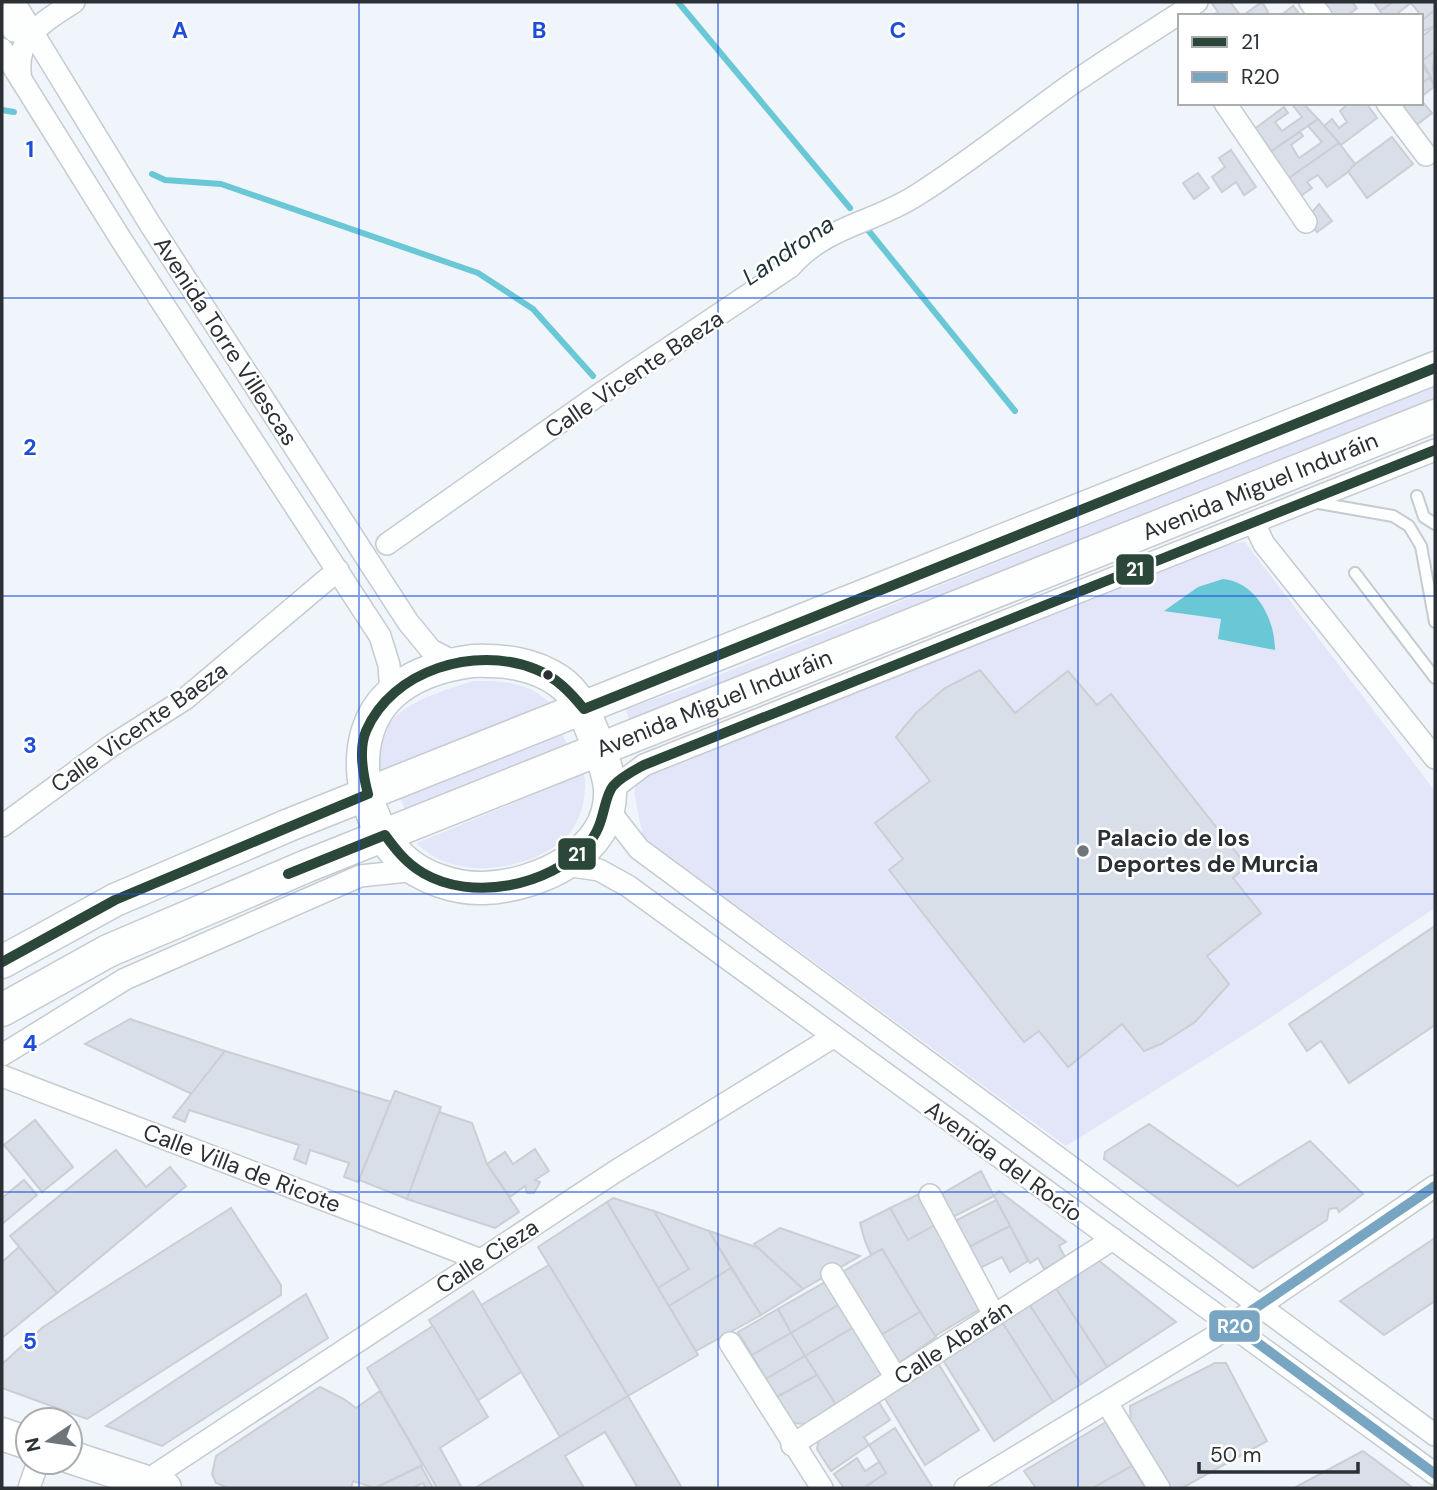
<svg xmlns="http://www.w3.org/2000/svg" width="1437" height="1490" font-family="'DM Sans',sans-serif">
<rect width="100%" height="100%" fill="#eff5fa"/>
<!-- green -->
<g fill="#e3e6f8" fill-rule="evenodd">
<polygon points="1435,385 1435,401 630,723 626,709 687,688"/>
<path d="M1245 542 1435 791V908L1258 1026 1066 1146 643 837 634 792 640 776 1221 545ZM980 670 1015 713 1068 671 1097 705 1111 694 1247 866 1233 878 1261 913 1207 956 1229 984C1205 1014 1180 1036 1144 1051L1122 1024 1039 1031 1024 1041 889 871 903 859 876 823 930 781 896 737C920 707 945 688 980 670Z"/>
<path d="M473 681C502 681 527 681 549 702L381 773C367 711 427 696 473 681Z"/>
<polygon points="562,734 568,745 405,809 400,798"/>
<path d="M584 774C588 796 580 827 561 842 523 872 451 881 417 843Z"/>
</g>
<!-- water -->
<path fill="#69c7d6" d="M1223 579C1256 582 1275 619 1275 650L1218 639 1221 619 1164 611 1198 587Z"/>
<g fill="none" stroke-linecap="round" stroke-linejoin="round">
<!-- stream -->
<g stroke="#69c7d6" stroke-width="6">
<polyline points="678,2 850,208"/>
<polyline points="2,110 14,112"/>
<polyline points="152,174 165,180 221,184 478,273 533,309 593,376"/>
<polyline points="861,230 868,230 1015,411"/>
</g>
</g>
<!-- building -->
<g fill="#d8dfe9" stroke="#cbcfd4" stroke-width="2">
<polygon points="1211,2 1230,2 1241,16 1211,16 1218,12"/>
<polygon points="1262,2 1268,12 1262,16 1242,16"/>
<polygon points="1314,2 1352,2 1357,8 1347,16 1324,16"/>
<polygon points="1374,2 1393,2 1380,11"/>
<polygon points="1393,2 1435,2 1435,10 1424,19 1411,3 1398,13 1400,16 1384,16 1380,11"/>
<polygon points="1293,6 1298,12 1292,16 1280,16"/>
<polygon points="1435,10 1435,26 1421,32 1421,21"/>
<polygon points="1435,26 1435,51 1422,61 1421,37"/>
<polygon points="1435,51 1433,68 1435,85 1422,61"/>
<polygon points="1421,64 1431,77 1421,84"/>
<polygon points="1429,78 1435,86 1421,97 1421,84"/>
<polygon points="1421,100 1432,113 1410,130 1396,103 1421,103"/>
<polygon points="1291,103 1303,103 1318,119 1264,156 1249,133 1284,107 1288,113 1275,122 1282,131 1302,117"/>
<polygon points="1349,103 1366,103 1377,118 1341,145 1324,126 1332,119 1339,128 1347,122 1340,111"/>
<polygon points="1318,119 1339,143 1282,183 1264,156 1300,132 1303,136 1291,145 1299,158 1322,142 1308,126"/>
<polygon points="1392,137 1413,164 1367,198 1347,170"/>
<polygon points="1339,143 1355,164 1348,172 1327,187 1318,175 1307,182 1312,188 1295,200 1282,183"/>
<polygon points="1231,150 1256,187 1244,195 1236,182 1222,192 1212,177 1225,167 1219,158"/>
<polygon points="1198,173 1209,188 1194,199 1183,183"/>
<polygon points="1319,204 1332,221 1317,232 1307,218"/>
<polygon points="980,670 1015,713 1068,671 1097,705 1111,694 1247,866 1233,878 1261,913 1207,956 1229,984 1195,1022 1161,1044 1144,1051 1122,1024 1068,1067 1039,1031 1024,1042 889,870 903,859 875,823 930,781 896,737 916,713 945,688"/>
<polygon points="1435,926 1435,1025 1349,1083 1321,1041 1307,1051 1289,1024"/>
<polygon points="130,1019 225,1051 192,1094 85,1044"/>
<polygon points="225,1051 391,1102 358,1182 344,1177 349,1163 310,1150 306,1164 294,1159 299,1145 189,1110 185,1122 173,1117"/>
<polygon points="395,1091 441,1107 407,1199 359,1180"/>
<polygon points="439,1112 472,1123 487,1164 519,1212 495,1228 407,1199"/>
<polygon points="35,1120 73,1167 42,1192 4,1145"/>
<polygon points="1149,1124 1238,1186 1310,1141 1363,1194 1339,1212 1337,1208 1329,1209 1327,1220 1253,1268 1104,1159 1105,1152"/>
<polygon points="535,1149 549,1171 535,1180 540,1182 534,1193 527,1193 525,1186 510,1197 487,1164 505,1152 513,1164"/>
<polygon points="116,1150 146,1187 170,1167 186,1186 57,1293 10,1236"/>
<polygon points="981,1171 994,1196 953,1217 942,1194"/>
<polygon points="24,1180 37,1195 2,1224 2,1198"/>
<polygon points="999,1191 1066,1242 1059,1246 1065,1257 1044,1269 1038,1258 1030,1263 994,1196"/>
<polygon points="919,1194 935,1225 908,1240 890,1208"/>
<polygon points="613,1198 654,1211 689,1269 658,1288 607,1202"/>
<polygon points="996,1200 1010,1226 969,1247 955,1221"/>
<polygon points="607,1202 698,1355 628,1396 538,1247"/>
<polygon points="231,1208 281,1285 281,1295 87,1419 2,1388 2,1364 43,1327"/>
<polygon points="890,1208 908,1240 935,1225 980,1309 935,1336 882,1249 871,1255 865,1241 860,1223"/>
<polygon points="654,1211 709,1231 731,1268 669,1306 658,1288 689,1269"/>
<polygon points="1010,1226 1028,1261 1010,1272 1002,1257 980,1268 969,1247"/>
<polygon points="780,1228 860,1256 803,1289 754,1244"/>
<polygon points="709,1231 758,1248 803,1289 761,1315"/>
<polygon points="1435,1238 1435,1301 1384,1335 1340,1301"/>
<polygon points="19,1247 57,1293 2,1338 2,1262"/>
<polygon points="882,1249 920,1312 881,1335 842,1272"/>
<polygon points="1098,1260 1176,1322 1107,1367 1055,1287"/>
<polygon points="549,1265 628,1396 560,1437 481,1305"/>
<polygon points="731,1268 761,1315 696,1351 669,1306"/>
<polygon points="827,1281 840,1304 791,1333 778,1309"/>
<polygon points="1055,1287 1107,1367 1081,1384 1029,1304"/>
<polygon points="473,1291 521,1372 477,1401 429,1320"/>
<polygon points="306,1294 328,1338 162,1446 106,1426"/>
<polygon points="840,1304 854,1327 805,1356 791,1333"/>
<polygon points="1029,1304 1081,1384 1053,1402 1002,1322"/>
<polygon points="778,1309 791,1333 752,1355 738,1332"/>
<polygon points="920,1312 936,1337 899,1363 881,1335"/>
<polygon points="1002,1322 1053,1402 994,1441 943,1360"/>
<polygon points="433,1326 488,1417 440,1448 462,1488 437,1488 367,1368"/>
<polygon points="854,1327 882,1376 836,1405 805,1356"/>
<polygon points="791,1333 805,1356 766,1379 752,1355"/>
<polygon points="805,1356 817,1375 777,1397 766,1379"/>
<polygon points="938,1363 979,1430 925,1465 884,1397"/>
<polygon points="1215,1363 1226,1363 1267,1441 1182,1488 1168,1488 1131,1427 1130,1406"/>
<polygon points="817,1375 836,1405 806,1424 792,1423 777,1397"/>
<polygon points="320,1387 344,1399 356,1408 380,1391 423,1465 375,1488 353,1481 351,1488 229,1488 216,1483 212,1474 216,1456"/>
<polygon points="628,1396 682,1488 638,1488 605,1432 565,1456 584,1488 475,1488"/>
<polygon points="878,1401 890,1420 864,1437 869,1445 831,1471 817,1449 819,1438"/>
<polygon points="1106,1422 1132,1466 1093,1488 1036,1488 1024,1471"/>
<polygon points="895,1428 933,1488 863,1488 886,1473 869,1445"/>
<polygon points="1363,1451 1413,1488 1294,1488"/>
<polygon points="857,1458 865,1471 879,1462 886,1473 863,1488 844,1488 834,1474"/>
<polygon points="421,1466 433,1488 426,1488 423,1483 412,1488 375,1488"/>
<polygon points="1132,1466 1145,1488 1093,1488"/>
</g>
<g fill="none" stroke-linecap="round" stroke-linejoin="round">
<defs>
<g id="lane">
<polyline points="1417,496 1424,517 1435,524"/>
<polyline points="1313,502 1393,516 1409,526 1421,546 1435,622"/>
<polyline points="1355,573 1435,678"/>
</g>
<g id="street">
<polyline points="14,2 150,224 408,622 431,650 456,663"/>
<polyline points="1310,2 1321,16"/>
<polyline points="2,16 14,31 31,31"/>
<polyline points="2,49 122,241 380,636 389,665 391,693"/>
<path d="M21 79C13 37 44 22 74 2"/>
<polyline points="1225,103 1306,222"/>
<polyline points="1387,103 1426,155"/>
<polyline points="1254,523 1264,544 1435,758"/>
<path d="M387 544 597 396 790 267C827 225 872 224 917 195 971 161 1021 120 1073 83 1113 55 1156 29 1197 2"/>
<polyline points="610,791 644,765 1435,450"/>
<polyline points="607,808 639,849 1435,1435"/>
<polyline points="2,826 111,746 185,699 338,570"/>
<polyline points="565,865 599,870 628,886 1435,1474"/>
<polyline points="2,1055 125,979 360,876 417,870"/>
<polyline points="2,1076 481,1260"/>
<polyline points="930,1195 994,1315"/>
<polyline points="832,1274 896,1378"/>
<polyline points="730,1343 822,1488"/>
<polyline points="1107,1403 1159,1488"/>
<polyline points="792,1445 1113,1239"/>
<polyline points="146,1481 616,1171 833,1037"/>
<polyline points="29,1488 38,1462"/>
<polyline points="965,1488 1212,1338 1435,1186"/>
</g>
<g id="primary">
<path d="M472 661C503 660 533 663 559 681 579 695 586 716 595 738 601 754 609 773 610 789 613 853 537 886 484 888 457 889 421 878 401 858 360 818 346 736 390 695 412 674 443 665 472 661Z"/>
<polyline points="2,962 115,900 289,825 1435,368"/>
<polyline points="2,1010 108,951 307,866 1435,416"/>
<polyline points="2,1434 28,1443"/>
<polyline points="70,1457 165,1488"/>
</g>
</defs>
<!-- lane casing -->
<use href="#lane" stroke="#c5cbcf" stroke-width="14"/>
<!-- street casing -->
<use href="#street" stroke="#c5cbcf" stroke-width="24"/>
<!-- primary casing -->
<use href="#primary" stroke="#c5cbcf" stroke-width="35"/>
<!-- lane -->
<use href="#lane" stroke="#fdfefe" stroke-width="10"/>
<!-- street -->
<use href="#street" stroke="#fdfefe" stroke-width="21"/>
<!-- primary -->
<use href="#primary" stroke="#fdfefe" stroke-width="32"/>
<defs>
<g id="bus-1">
<path d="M288 874 385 835C396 850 406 863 423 873 472 902 549 886 587 845 606 825 602 800 613 786 621 777 633 771 644 765L1435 450"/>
<path d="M2 962 115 900 368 794C363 775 358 750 366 731 392 670 475 645 535 669 556 677 570 692 584 709L1435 368"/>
</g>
<polyline id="bus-2" points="1435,1186 1232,1324 1435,1474"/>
</defs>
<!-- bus-1 casing -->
<use href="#bus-1" stroke="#fff" stroke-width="16"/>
<!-- bus-2 casing -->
<use href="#bus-2" stroke="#fff" stroke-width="16"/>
<!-- bus-1 -->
<use href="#bus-1" stroke="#2a4739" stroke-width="10"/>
<!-- bus-2 -->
<use href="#bus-2" stroke="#78a5c1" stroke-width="10"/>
</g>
<!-- grid -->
<path fill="none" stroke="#1d4ed8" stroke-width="2" stroke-opacity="0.55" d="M359 2V1488M718 2V1488M1078 2V1488M2 298H1435M2 596H1435M2 894H1435M2 1192H1435"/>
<!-- markers -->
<circle fill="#2b3034" stroke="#fff" stroke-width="2.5" cx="548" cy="675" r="6"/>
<circle fill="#707579" stroke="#fff" stroke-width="2.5" cx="1083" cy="851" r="7"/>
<g text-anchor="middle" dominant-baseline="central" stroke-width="5" stroke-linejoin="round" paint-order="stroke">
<!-- street labels -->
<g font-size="23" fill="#2b3034" stroke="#fff">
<text transform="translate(226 341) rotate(57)">Avenida Torre Villescas</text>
<text transform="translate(634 374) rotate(-34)">Calle Vicente Baeza</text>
<text transform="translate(1260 486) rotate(-22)">Avenida Miguel Induráin</text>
<text transform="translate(714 703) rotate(-22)">Avenida Miguel Induráin</text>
<text transform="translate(139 727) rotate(-35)">Calle Vicente Baeza</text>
<text transform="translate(1004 1161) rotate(36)">Avenida del Rocío</text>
<text transform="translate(242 1168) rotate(21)">Calle Villa de Ricote</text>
<text transform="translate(487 1256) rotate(-33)">Calle Cieza</text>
<text transform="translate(953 1342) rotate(-33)">Calle Abarán</text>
</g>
<!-- poi labels -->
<g font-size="23" font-weight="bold" fill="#2b3034" stroke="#fff" text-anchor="start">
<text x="1097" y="838">Palacio de los<tspan x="1097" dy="26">Deportes de Murcia</tspan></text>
</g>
<!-- water labels -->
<g font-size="24" font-style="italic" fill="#1d3337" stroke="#fff">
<text transform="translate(788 250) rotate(-34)">Landrona</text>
</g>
</g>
<g font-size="23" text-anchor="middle" font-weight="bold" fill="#1d4ed8" stroke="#fff" stroke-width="5" stroke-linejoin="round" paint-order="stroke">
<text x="180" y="38">A</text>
<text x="539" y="38">B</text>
<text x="898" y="38">C</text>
<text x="30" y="157">1</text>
<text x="30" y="455">2</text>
<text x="30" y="753">3</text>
<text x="30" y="1051">4</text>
<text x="30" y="1349">5</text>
</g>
<g stroke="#fff" stroke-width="2.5">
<rect x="1115" y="553" width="40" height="33" rx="7" fill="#2a4739"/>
<rect x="557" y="837" width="40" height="34" rx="7" fill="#2a4739"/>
<rect x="1208" y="1309" width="53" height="34" rx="7" fill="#78a5c1"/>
</g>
<g font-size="19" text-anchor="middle" font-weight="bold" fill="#fff">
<text x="1135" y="576">21</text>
<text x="577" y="861">21</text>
<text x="1235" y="1333">R20</text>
</g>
<!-- border -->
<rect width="1437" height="1490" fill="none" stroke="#2b3034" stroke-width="7"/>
<!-- legend -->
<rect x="1178" y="14" width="245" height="91" fill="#ffffff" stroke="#aaacae" stroke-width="2"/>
<rect x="1192" y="37" width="35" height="10" fill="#2a4739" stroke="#aaacae" stroke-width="2"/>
<text x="1241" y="49" font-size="21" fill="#2b3034">21</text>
<rect x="1192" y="72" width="35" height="10" fill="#78a5c1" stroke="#aaacae" stroke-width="2"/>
<text x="1241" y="84" font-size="21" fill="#2b3034">R20</text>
<!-- north arrow -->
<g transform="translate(49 1441) rotate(257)"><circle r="33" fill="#ffffff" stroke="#aaacae" stroke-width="2"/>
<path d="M0-5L12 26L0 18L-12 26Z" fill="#707579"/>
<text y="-10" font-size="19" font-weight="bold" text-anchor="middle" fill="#2b3034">N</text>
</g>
<!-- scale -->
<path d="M1199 1462v10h159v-10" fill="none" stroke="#2b3034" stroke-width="3.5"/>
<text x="1210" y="1462" font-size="21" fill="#2b3034" stroke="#ffffff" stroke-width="5" paint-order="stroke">50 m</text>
</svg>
